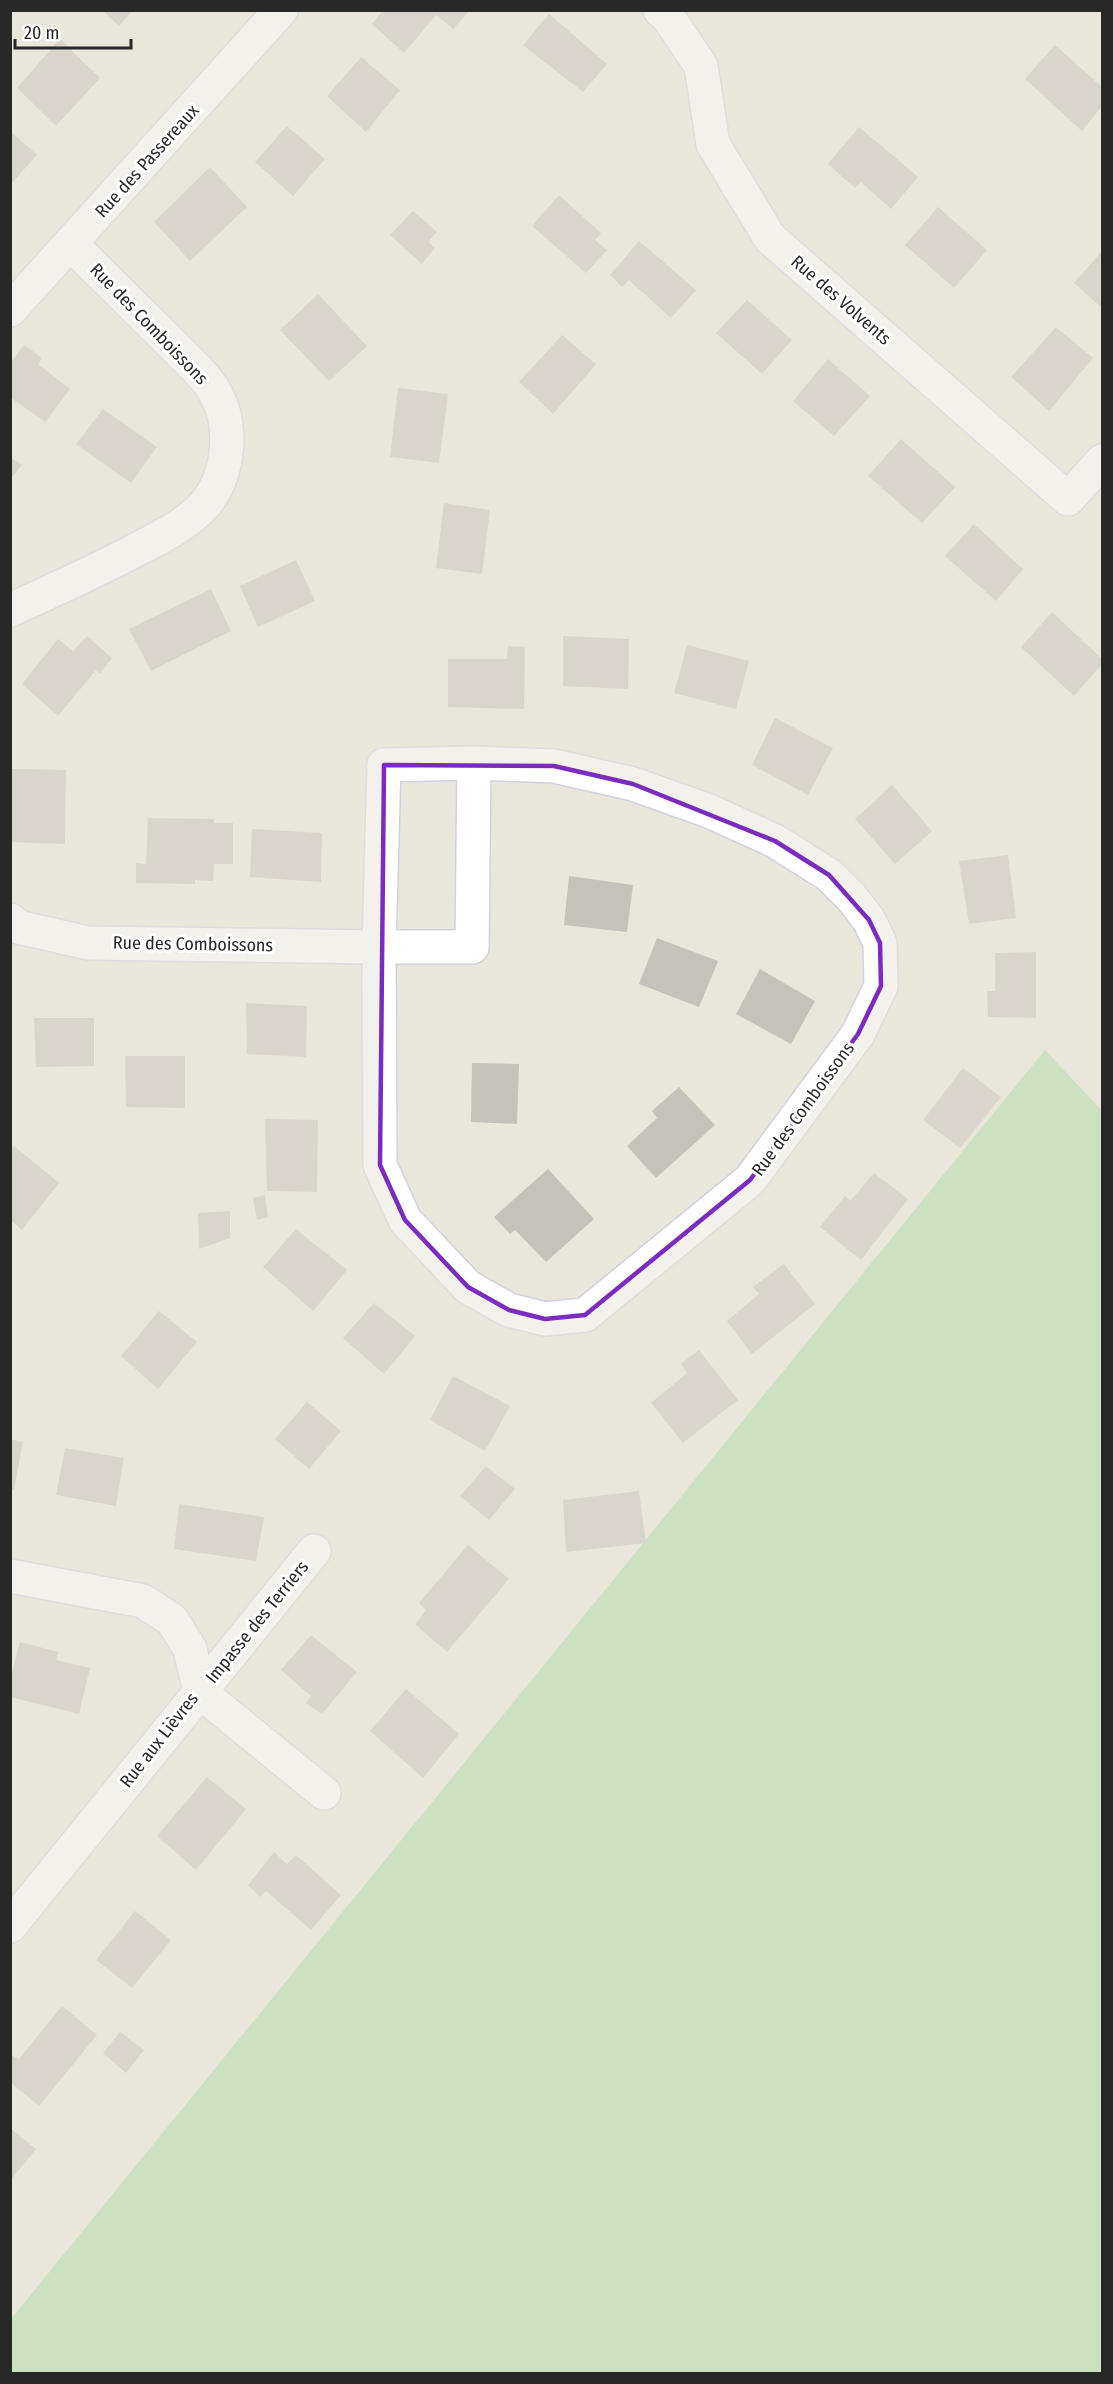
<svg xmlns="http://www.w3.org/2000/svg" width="1113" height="2384" font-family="'Fira Sans Condensed',sans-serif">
<rect width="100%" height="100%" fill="#e9e6db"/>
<!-- green -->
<polygon fill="#a6db9d" points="1045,1050 1102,1111 1102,2373 11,2374 11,2319"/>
<!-- building -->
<g fill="#c5c2bb">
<polygon points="102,10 133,10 119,26"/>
<polygon points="383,10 470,10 453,29 436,15 404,53 372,24"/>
<polygon points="549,14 607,64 583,92 523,45"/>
<polygon points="60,39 100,78 56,126 17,88"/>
<polygon points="1055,45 1102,87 1102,106 1082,131 1025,79"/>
<polygon points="361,57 400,90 366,132 327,96"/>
<polygon points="287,126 325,159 293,196 255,162"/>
<polygon points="859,127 918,177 891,209 861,182 855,188 828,164"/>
<polygon points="10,131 37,155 10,185"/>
<polygon points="210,167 247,207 190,261 154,222"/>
<polygon points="559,195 601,233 595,240 607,250 586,273 532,226"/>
<polygon points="938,207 987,250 954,288 905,245"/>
<polygon points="413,211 437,232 428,242 435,248 422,264 390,235"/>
<polygon points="639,241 696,290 671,318 629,280 622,287 610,275"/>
<polygon points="1102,251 1102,308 1074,283"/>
<polygon points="318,294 367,346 329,381 280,330"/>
<polygon points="747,300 792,340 762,374 716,333"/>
<polygon points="1056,327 1093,358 1049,411 1011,377"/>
<polygon points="562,335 596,364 553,414 519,382"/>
<polygon points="24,345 42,358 38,364 70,389 45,422 10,397 10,364"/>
<polygon points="828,359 870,396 834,436 793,401"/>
<polygon points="398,388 448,394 439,463 390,457"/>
<polygon points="103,409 157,447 131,483 76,444"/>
<polygon points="901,439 955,487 922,523 868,476"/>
<polygon points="10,457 22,465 10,480"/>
<polygon points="444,503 490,510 482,574 436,568"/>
<polygon points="974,524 1023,569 996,601 945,556"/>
<polygon points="296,560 315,601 258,627 240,586"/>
<polygon points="211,589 231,631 151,671 129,629"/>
<polygon points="1052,612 1102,659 1102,664 1074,696 1021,647"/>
<polygon points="87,636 112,658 100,674 96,670 58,716 22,684 58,639 73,651"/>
<polygon points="563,636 629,639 628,689 563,686"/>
<polygon points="687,645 749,661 736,709 674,693"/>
<polygon points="508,646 525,647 524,709 448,707 448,659 507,659"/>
<polygon points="775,718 833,748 808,795 752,765"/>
<polygon points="12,769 66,770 65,844 11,842"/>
<polygon points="892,785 932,831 895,864 855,819"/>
<polygon points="148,818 214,819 214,823 233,823 233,864 214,864 213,881 195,880 195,884 136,883 136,863 146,864"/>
<polygon points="252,829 322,833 321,882 250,877"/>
<polygon points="1008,855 1016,918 969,924 959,861"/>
<polygon points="569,876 633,885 627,932 564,925"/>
<polygon points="657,938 718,961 699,1007 639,984"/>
<polygon points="1036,952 1036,1018 988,1017 987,991 995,991 995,953"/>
<polygon points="760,969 815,1001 791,1044 736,1014"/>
<polygon points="246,1003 307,1006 306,1057 247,1054"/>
<polygon points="34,1018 94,1018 94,1066 36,1067"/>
<polygon points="125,1056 185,1056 185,1108 126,1107"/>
<polygon points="472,1063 519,1064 517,1124 471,1122"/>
<polygon points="963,1068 1001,1097 960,1148 923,1120"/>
<polygon points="679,1087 715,1125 656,1178 627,1146 657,1118 652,1111"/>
<polygon points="265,1119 318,1120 317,1192 267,1191"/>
<polygon points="14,1146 59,1183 22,1230 10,1220 10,1151"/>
<polygon points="548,1169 594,1219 546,1262 515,1230 510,1234 494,1217"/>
<polygon points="874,1173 908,1199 861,1260 820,1227 845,1196 850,1201"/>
<polygon points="265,1195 268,1217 257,1220 253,1198"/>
<polygon points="230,1211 230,1238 199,1249 198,1213"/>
<polygon points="296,1229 347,1270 313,1311 263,1267"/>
<polygon points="784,1264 815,1304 752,1354 727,1321 759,1294 753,1287"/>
<polygon points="374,1303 415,1336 384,1374 343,1338"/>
<polygon points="159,1311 197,1342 158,1389 121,1356"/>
<polygon points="699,1350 738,1400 683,1443 651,1403 687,1373 681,1364"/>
<polygon points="453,1376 510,1406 485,1451 430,1420"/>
<polygon points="307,1402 341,1431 309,1469 275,1439"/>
<polygon points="10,1439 23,1442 14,1490 10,1489"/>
<polygon points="65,1448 124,1458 116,1506 56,1495"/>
<polygon points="486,1466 515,1489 489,1520 460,1496"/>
<polygon points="639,1491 646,1543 566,1552 563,1500"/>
<polygon points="179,1504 264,1517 256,1561 174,1549"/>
<polygon points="468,1545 509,1579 447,1652 415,1624 426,1610 419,1603"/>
<polygon points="311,1635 357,1672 322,1714 306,1703 311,1696 281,1670"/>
<polygon points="20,1642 58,1652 56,1660 90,1668 79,1714 10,1697 10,1681"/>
<polygon points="406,1689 459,1734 423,1778 370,1731"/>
<polygon points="207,1777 246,1809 196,1870 157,1836"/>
<polygon points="274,1852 287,1864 296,1855 341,1895 311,1930 266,1891 260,1897 248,1885"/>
<polygon points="135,1911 171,1940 132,1988 96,1960"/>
<polygon points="62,2006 97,2035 39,2106 10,2082 10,2054 19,2059"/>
<polygon points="120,2032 144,2050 126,2073 103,2053"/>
<polygon points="10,2128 36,2149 10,2181"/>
</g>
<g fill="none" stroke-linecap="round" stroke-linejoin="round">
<defs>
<g id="minor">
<polyline points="660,10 668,17 701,66 713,144 770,238 1068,499 1102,461"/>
<polyline points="10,310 281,10"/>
<path d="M10 610C52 591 94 572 134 551 159 538 187 525 206 503 230 473 234 423 214 391 210 383 203 376 197 369L71 244"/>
<polyline points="10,920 18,927 88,943 379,947 380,1165 405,1220 468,1287 509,1310 545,1319 585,1315 750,1180 858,1034 881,986 880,943 869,920 852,898 829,875 775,841 709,811 633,784 554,766 474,763 384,765 379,947 472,947 474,763"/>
<polyline points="314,1551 200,1692 324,1793"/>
<polyline points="10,1576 143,1601 172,1620 190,1649 200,1692 10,1926"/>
</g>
</defs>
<!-- minor casing -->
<use href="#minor" stroke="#d1d1e0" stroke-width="36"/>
<!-- minor -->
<use href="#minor" stroke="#fff" stroke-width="33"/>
</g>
<!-- marked area -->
<path d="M0 0H1113V2384H0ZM384 765 554 766 633 784 775 841 829 875 869 920 880 943 881 986 858 1034 750 1180 585 1315 545 1319 509 1310 468 1287 405 1220 380 1165Z" fill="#e9e6db" fill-opacity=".55" fill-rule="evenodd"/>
<path fill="none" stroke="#7b2cbf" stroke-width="4.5" stroke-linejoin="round" d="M384 765 554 766 633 784 775 841 829 875 869 920 880 943 881 986 858 1034 750 1180 585 1315 545 1319 509 1310 468 1287 405 1220 380 1165Z"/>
<g text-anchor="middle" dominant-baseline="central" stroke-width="6" stroke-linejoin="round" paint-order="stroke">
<!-- street labels -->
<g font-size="18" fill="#282828" stroke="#fff">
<text transform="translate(147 161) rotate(-48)">Rue des Passereaux</text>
<text transform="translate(841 300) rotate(41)">Rue des Volvents</text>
<text transform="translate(149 324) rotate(46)">Rue des Comboissons</text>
<text transform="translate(193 944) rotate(1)">Rue des Comboissons</text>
<text transform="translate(803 1109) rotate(-54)">Rue des Comboissons</text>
<text transform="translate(257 1622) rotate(-51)">Impasse des Terriers</text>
<text transform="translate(159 1740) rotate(-52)">Rue aux Lièvres</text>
</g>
</g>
<!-- border -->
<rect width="1113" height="2384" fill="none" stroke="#282828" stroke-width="24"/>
<!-- scale -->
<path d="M15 39v9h116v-9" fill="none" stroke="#282828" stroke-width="3"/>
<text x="24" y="39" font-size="18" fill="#282828" stroke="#ffffff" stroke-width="4.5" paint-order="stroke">20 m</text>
</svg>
